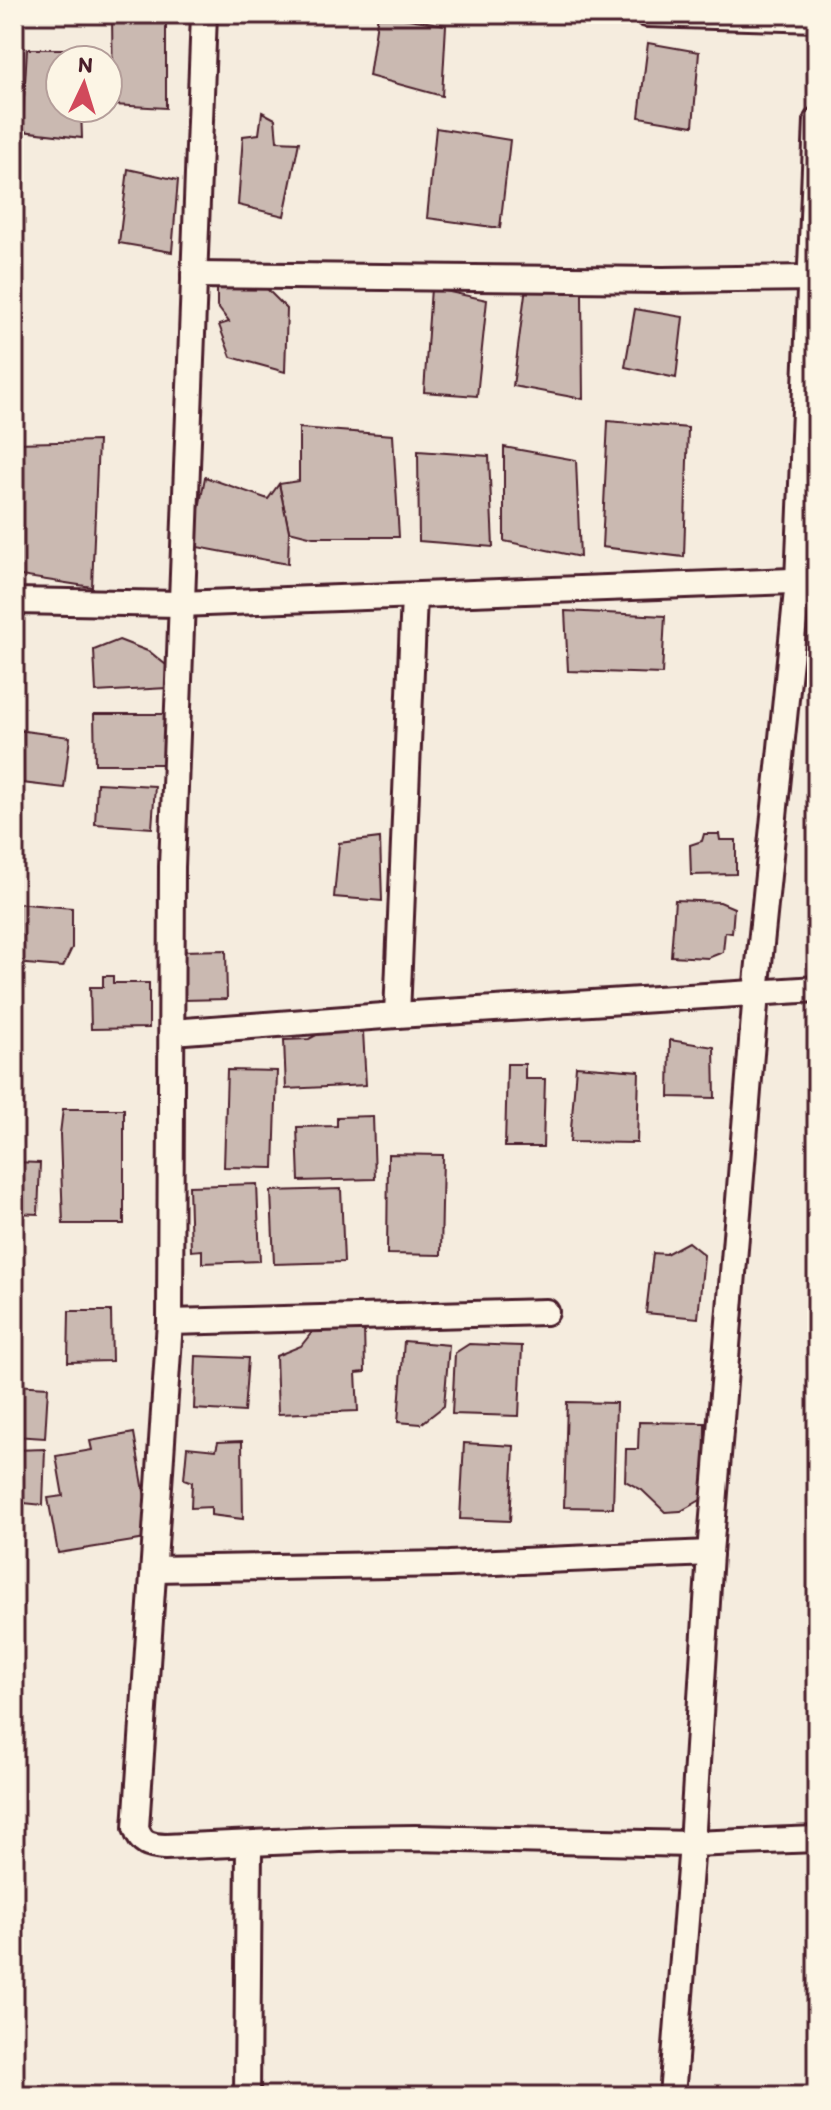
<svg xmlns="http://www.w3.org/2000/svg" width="831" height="2110" font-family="Itim,sans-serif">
<rect width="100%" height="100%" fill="#f5ecde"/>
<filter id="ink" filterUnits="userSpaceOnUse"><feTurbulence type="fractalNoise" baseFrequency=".0125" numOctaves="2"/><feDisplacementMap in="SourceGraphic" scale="16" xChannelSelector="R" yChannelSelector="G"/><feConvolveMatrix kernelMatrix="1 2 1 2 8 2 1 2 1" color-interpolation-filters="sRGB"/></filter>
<g filter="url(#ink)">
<!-- building -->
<g fill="#cab9b1" stroke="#4a1f2b" stroke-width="2">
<polygon points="112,14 166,14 166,108 113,105"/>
<polygon points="378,14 446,25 442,96 369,76"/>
<polygon points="648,43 699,52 693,126 639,117"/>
<polygon points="27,49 79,49 79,60 60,60 60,108 81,108 82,138 22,131"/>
<polygon points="262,112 275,119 277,141 299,142 284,216 238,205 243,136 259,134"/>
<polygon points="436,128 510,140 500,228 427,218"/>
<polygon points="128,169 178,180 172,252 119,243"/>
<polygon points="217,286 266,288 287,309 285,372 231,357 219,325 229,322 217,306"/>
<polygon points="526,286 582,292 583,399 513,386"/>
<polygon points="431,288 487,300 477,396 424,392"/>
<polygon points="635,309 683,317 676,378 625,367"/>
<polygon points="608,421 688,428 684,557 602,547"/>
<polygon points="299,428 393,435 399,537 313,537 289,531 279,484 299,481"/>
<polygon points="98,441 92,587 14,575 15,443"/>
<polygon points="504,447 576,460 580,557 504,541"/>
<polygon points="418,451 489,456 493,547 419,541"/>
<polygon points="205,477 268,499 279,484 289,531 288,564 192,546"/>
<polygon points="565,611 665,616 662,674 568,671"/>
<polygon points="119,640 150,652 166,665 167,688 96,692 94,650"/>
<polygon points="94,714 167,714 167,764 95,764"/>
<polygon points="17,730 70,737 64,788 14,782"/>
<polygon points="97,783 155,786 152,828 95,824"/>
<polygon points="704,834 719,834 720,840 736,840 736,874 691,875 690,845 702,841"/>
<polygon points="380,838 382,901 334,897 339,843"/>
<polygon points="675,900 720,902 734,908 732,933 725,932 723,952 708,958 671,956"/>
<polygon points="14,903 72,908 72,948 63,967 14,963"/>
<polygon points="226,950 227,999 183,1000 182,951"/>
<polygon points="103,976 113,976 113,983 149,983 149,1028 91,1029 90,987 103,987"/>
<polygon points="363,1031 366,1085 286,1089 284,1040 309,1039 322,1032"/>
<polygon points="670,1040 714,1047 715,1098 669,1097"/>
<polygon points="507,1064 525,1064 525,1079 545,1079 543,1147 505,1147"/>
<polygon points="576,1066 639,1071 637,1143 570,1142"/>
<polygon points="227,1070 277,1071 274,1168 224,1167"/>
<polygon points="63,1109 124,1109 124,1224 63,1224 60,1134"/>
<polygon points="373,1116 375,1179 299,1181 297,1127 337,1126 337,1117"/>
<polygon points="388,1154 443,1155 441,1255 387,1254"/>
<polygon points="14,1162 40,1163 38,1214 14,1213"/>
<polygon points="257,1184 260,1261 202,1263 202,1250 191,1251 189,1186"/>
<polygon points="341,1189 344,1262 274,1264 271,1191"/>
<polygon points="688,1242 704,1255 698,1318 646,1313 653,1253 666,1254"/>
<polygon points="19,1298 21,1335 14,1338 14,1299"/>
<polygon points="69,1311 111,1311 112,1361 68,1362"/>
<polygon points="364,1325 365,1372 356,1373 358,1411 278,1414 276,1356 301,1346 317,1326"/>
<polygon points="404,1341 449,1345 444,1406 421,1424 398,1422"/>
<polygon points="469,1344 522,1346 519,1416 452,1414 455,1353"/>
<polygon points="196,1356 248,1358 244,1412 194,1409"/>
<polygon points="14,1385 48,1387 45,1438 14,1436"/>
<polygon points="567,1402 616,1403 613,1508 564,1507"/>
<polygon points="639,1422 705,1423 704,1498 681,1511 665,1512 642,1490 625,1481 626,1449 638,1449"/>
<polygon points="134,1433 152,1538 58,1553 48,1498 63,1496 56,1456 92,1450 90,1441"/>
<polygon points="242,1441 243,1519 211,1515 211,1507 191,1508 192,1482 184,1479 187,1447 216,1450 218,1442"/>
<polygon points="464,1443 514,1446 510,1521 460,1519"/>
<polygon points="45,1449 43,1505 14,1502 14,1450"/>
</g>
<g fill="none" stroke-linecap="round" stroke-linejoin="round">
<defs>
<g id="minor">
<path d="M204 14 172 867 170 1322 136 1828C141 1844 149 1846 165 1847L340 1839 415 1838 692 1844 817 1839"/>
<polyline points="647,14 817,19"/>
<polyline points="194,275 663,280 817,278"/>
<polyline points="14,601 180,604 817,580"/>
<polyline points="397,1015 414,596"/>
<polyline points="172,1032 397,1015 817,989"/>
<polyline points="170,1322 546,1312"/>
<polyline points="154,1569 449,1564 710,1553"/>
<polyline points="247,2096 249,1845"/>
<polyline points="672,2096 692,1844 710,1553 756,993 798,581 817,120"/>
</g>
</defs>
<!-- minor casing -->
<use href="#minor" stroke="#4a1f2b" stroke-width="30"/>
<!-- minor -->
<use href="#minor" stroke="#fcf5e5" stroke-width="24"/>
</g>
</g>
<!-- margin -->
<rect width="831" height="2110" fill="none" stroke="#fcf5e5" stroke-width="48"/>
<rect x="24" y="24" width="783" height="2062" fill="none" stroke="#4a1f2b" stroke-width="3" filter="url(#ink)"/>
<!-- north arrow -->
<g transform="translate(84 84) rotate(4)"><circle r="38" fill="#fcf5e5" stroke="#b59f9b" stroke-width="2"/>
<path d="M0-6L14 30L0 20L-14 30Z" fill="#d1495b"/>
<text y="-12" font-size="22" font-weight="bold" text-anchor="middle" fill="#4a1f2b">N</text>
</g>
</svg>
